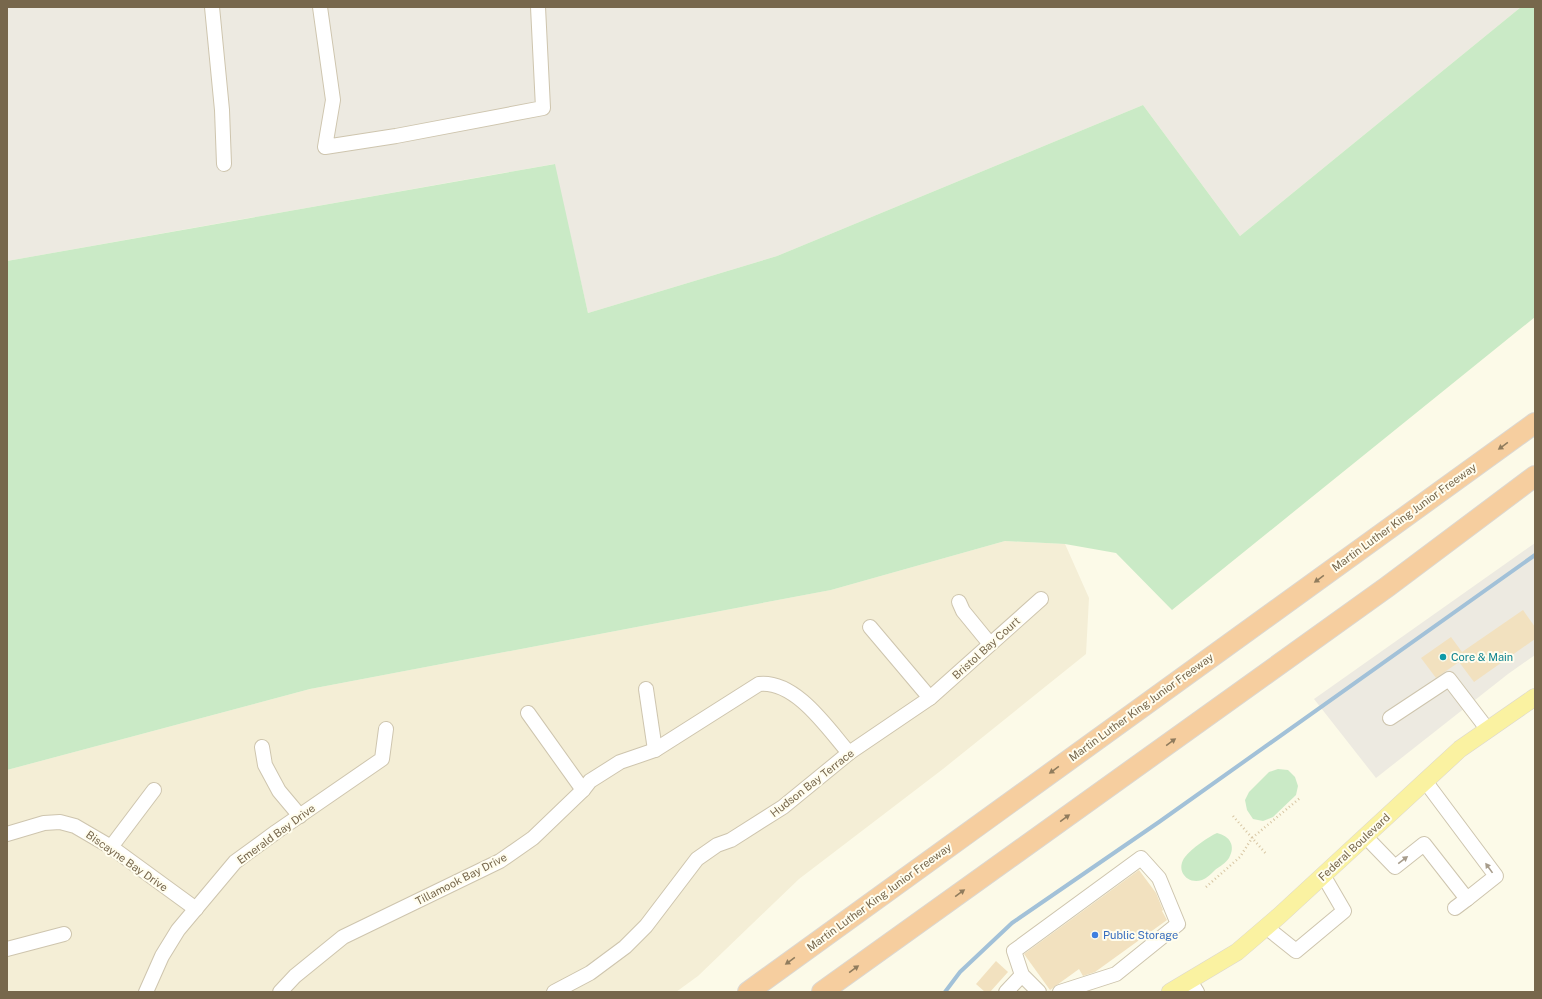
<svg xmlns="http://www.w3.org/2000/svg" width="1542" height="999" font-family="'Public Sans',sans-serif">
<rect width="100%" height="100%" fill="#fcfae8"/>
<!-- residential -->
<polygon fill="#f4eed6" points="1005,541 1065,544 1089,598 1086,654 943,769 799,879 698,976 676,992 7,992 7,770 310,689 831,590"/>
<!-- industrial -->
<g fill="#edeae1">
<polygon points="7,7 1521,7 1240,236 1143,105 777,256 588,313 554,164 7,261"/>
<polygon points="1535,543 1535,655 1508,674 1376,778 1314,699"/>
</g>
<!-- green -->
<g fill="#caeac6">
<polygon points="1521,7 1535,7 1535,317 1172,610 1116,553 1065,544 1005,541 831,590 310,689 7,770 7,261 555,164 588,313 777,256 1143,105 1240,236"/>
<polygon points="1278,769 1288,770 1295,777 1298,786 1296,795 1273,817 1263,821 1253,819 1247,810 1245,800 1249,792 1269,772"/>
<path d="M1217 833C1230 836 1236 846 1229 858 1226 863 1219 867 1215 870 1211 874 1207 878 1202 880 1187 885 1175 870 1185 857 1192 848 1208 837 1217 833Z"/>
</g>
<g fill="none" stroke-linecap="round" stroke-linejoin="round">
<!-- stream -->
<polyline stroke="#a2c1d8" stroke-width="4" points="945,992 960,972 1012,923 1159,822 1535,555"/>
</g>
<!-- building -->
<g fill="#f2e1bf">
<polygon points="1523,610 1535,627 1535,639 1474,682 1459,662 1436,678 1421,658 1451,637 1462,652"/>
<polygon points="1139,870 1156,893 1163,910 1162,911 1167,920 1095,972 1083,976 1079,969 1050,990 1024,954"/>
<polygon points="996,961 1008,972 990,992 985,992 976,984"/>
</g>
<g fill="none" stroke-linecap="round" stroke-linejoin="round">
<defs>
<g id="minor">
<polyline points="212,7 222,110 224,164"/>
<polyline points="320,7 333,100 325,147 396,136 543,108 538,7"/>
<polyline points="959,602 963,611 990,644"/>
<polyline points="870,627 930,698"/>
<polyline points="646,689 655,750"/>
<polyline points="528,713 583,790"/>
<polyline points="1390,718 1449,679 1488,730"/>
<polyline points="262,747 265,765 279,791 300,816"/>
<polyline points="7,834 44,823 60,822 75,826 111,847 196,909"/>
<polyline points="1365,836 1395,867 1424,844 1467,899 1496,876 1425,781"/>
<polyline points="111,847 154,790"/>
<polyline points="1455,908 1467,899"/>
<polyline points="1266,927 1296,951 1344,911 1323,875"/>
<polyline points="7,949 64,934"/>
<polyline points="1190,981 1197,992"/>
<polyline points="146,992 162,956 178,930 235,862 276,832 382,759 386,729"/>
<path d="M280 992 295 976 343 937 500 861 533 838 583 790 590 781 620 762 655 750 759 684C796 680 828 729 849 753"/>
<polyline points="554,992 590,973 625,947 646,926 697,859 717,845 731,840 783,807 849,753 930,698 1041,599"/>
<polyline points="1006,992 1022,975"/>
<polyline points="1039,992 1022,975 1014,951 1141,858 1159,878 1178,924 1116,974 1060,992"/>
</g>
<polyline id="major" points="1170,992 1237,952 1279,916 1460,749 1535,697"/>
<g id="highway">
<polyline points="748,992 1535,423"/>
<polyline points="822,992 1387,587 1535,476"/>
</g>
</defs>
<!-- minor casing -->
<use href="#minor" stroke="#cec5ae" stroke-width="16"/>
<!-- major casing -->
<use href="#major" stroke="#dcd7d0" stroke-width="18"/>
<!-- highway casing -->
<use href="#highway" stroke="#dcd7d0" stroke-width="22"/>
<!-- path -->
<g stroke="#d7c5a2" stroke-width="2.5" stroke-dasharray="1 3" stroke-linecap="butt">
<polyline points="1233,816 1267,855"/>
<polyline points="1206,887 1240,857 1252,838 1300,798"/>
</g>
<!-- minor -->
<use href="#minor" stroke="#fff" stroke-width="14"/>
<!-- major -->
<use href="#major" stroke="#faf2a1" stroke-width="17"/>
<!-- highway -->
<use href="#highway" stroke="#f6ce9f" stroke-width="20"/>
</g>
<!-- one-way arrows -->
<defs><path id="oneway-solid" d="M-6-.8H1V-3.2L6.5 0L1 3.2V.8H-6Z"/></defs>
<g fill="#907c5d">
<use href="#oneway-solid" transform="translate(1503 446) rotate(144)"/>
<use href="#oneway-solid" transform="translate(1319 579) rotate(144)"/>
<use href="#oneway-solid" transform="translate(1171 742) rotate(-36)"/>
<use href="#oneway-solid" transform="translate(1054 770) rotate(144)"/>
<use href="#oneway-solid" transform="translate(1065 818) rotate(-36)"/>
<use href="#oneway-solid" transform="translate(960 893) rotate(-36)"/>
<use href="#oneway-solid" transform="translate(790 961) rotate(144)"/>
<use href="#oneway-solid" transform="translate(854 969) rotate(-36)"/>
</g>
<g fill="#a79c8b">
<use href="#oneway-solid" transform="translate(1403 860) rotate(-37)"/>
<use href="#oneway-solid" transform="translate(1489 868) rotate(-126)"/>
</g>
<!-- markers -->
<circle fill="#0f9aa8" stroke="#fffdee" stroke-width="1.5" cx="1443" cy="657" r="4"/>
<circle fill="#3f7fe0" stroke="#fffdee" stroke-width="1.5" cx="1095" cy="935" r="4"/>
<g text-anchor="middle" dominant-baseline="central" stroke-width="4" stroke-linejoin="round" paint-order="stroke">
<!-- street labels -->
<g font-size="11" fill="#77674c" stroke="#fffdee">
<text transform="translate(1404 517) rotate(-36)">Martin Luther King Junior Freeway</text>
<text transform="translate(986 648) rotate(-42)">Bristol Bay Court</text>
<text transform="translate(1141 707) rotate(-36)">Martin Luther King Junior Freeway</text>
<text transform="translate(812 783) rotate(-38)">Hudson Bay Terrace</text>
<text transform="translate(276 834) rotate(-36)">Emerald Bay Drive</text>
<text transform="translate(1354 847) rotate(-43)">Federal Boulevard</text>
<text transform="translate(127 861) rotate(35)">Biscayne Bay Drive</text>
<text transform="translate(461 879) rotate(-27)">Tillamook Bay Drive</text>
<text transform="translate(879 897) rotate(-36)">Martin Luther King Junior Freeway</text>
</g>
<!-- culture labels -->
<g font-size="11" fill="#0d838f" stroke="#fffdee" text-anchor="start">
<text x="1451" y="657">Core &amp; Main</text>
</g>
<!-- shop labels -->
<g font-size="11" fill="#366cbe" stroke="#fffdee" text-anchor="start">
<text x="1103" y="935">Public Storage</text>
</g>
</g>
<!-- border -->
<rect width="1542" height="999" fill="none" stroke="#77674c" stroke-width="16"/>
</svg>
